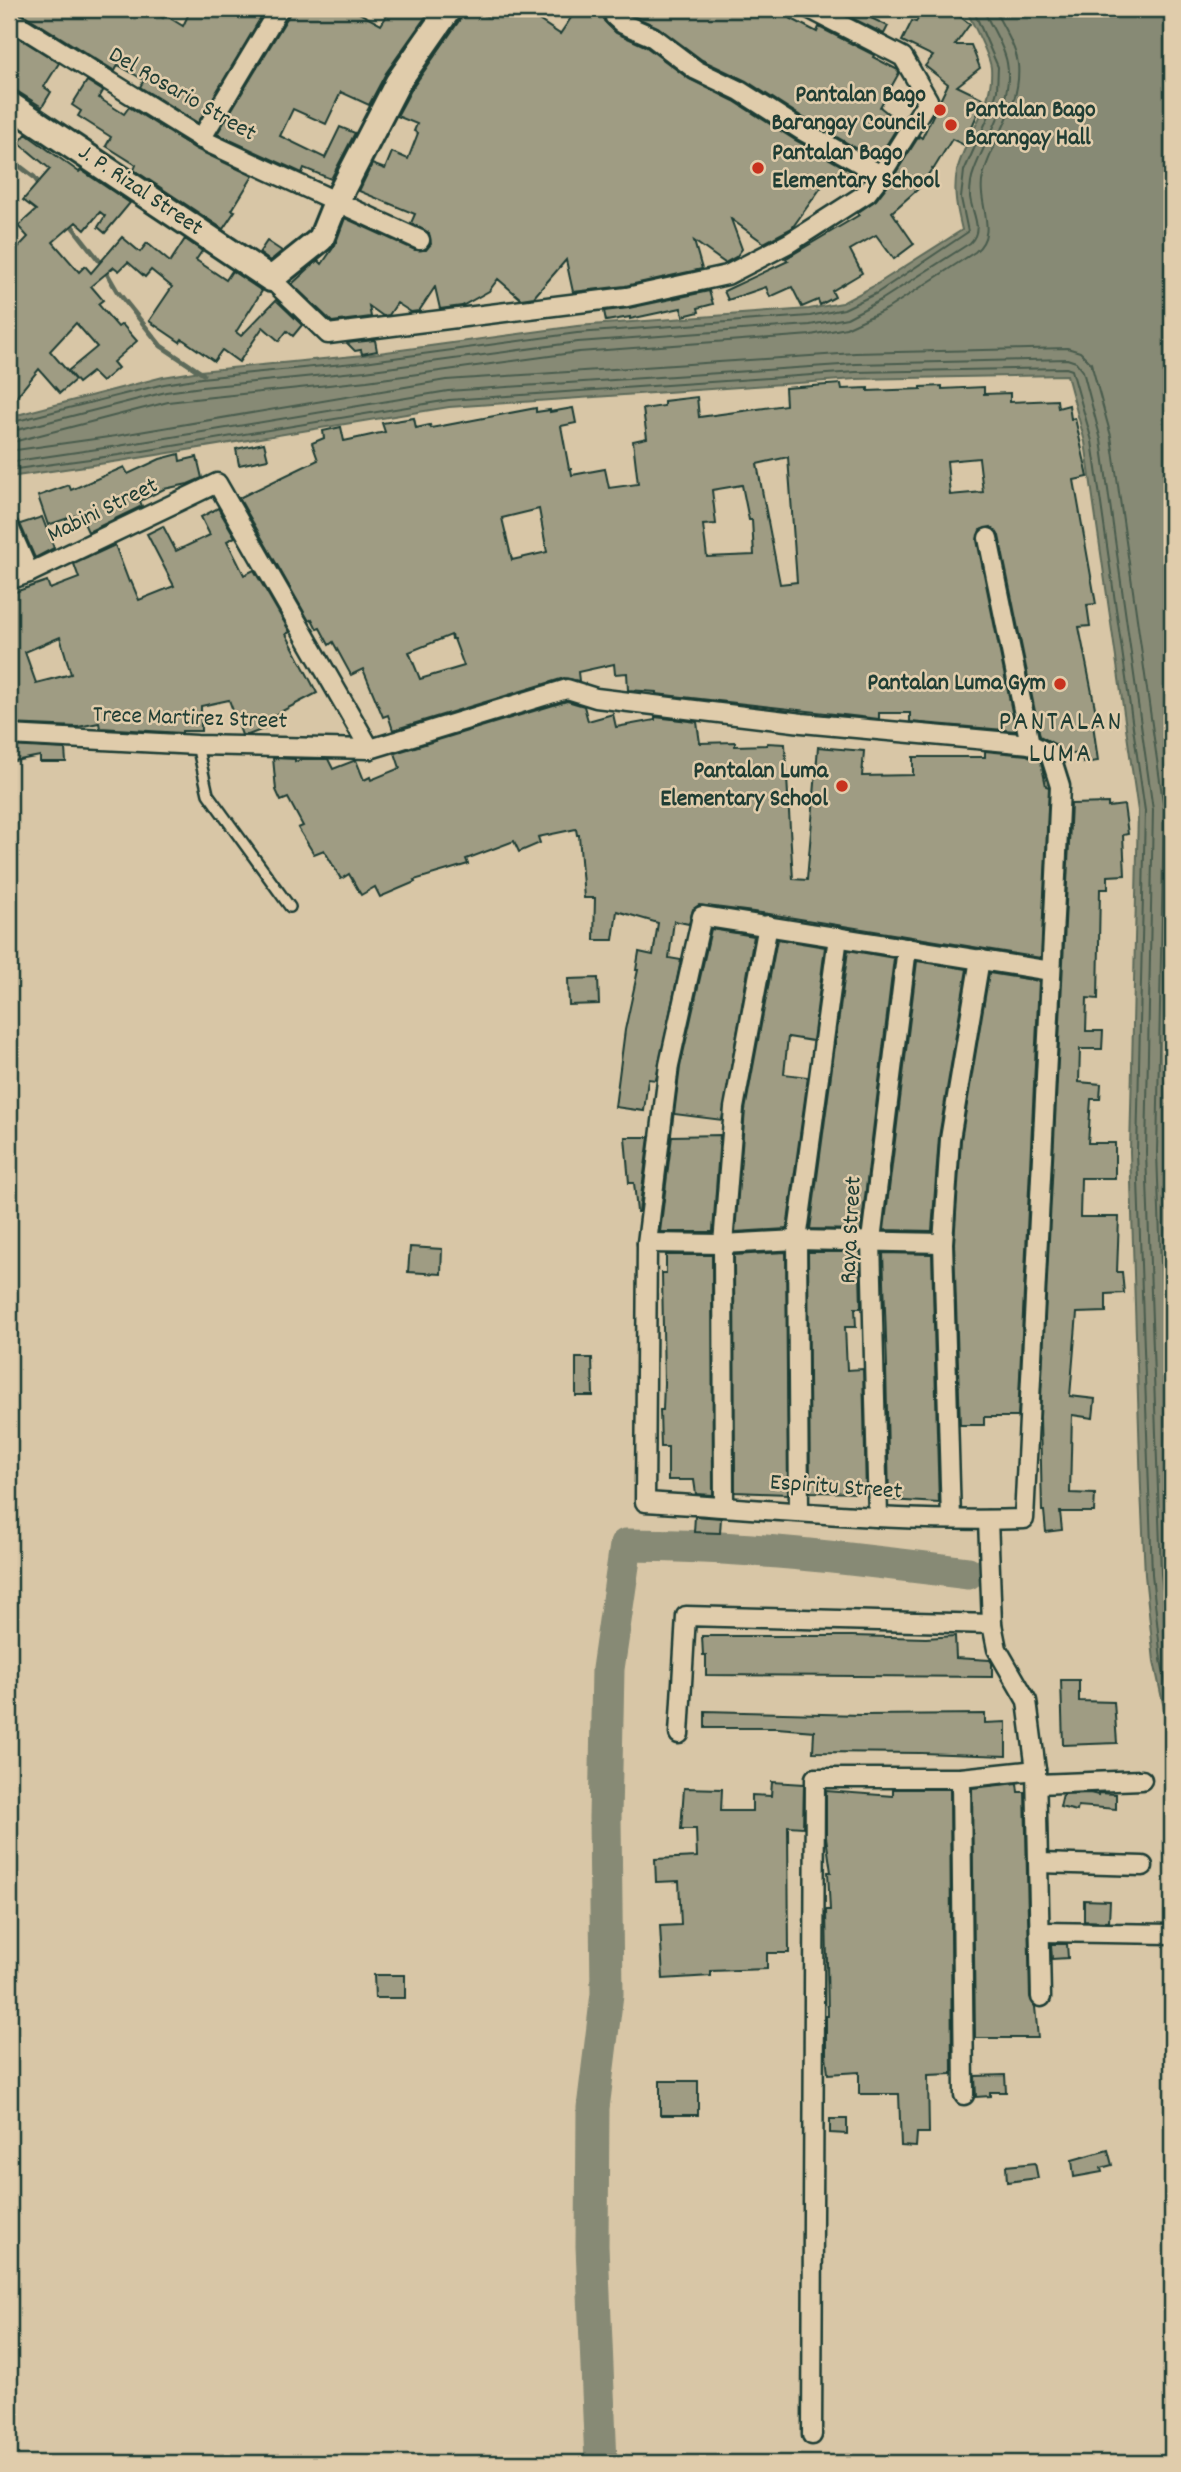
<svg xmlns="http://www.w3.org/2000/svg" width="1181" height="2472" font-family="Dekko,sans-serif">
<rect width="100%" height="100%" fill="#d8c6a6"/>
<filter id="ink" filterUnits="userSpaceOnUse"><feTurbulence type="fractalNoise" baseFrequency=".0143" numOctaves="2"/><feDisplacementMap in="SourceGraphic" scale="14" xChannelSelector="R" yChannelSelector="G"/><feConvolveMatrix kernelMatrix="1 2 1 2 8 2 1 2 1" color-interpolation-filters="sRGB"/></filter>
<g filter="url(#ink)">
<!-- water -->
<path fill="#878a74" stroke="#5d6b5a" stroke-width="2" d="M966 9H1172V1746L1154 1661 1145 1575 1141 1489 1130 1152 1138 811 1085 442 1067 375 856 379 449 407 120 461 9 477V417L163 377 200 371 364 355 577 326 809 309 842 303 874 286 962 230C957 209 953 192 957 171 965 136 994 107 991 68 990 55 972 23 966 9Z"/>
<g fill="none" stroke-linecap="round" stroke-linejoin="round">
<!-- shore -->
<g stroke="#495c4e" stroke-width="2">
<polyline points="9,423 164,384 201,378 364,362 577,333 810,316 844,309 877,293 968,232 961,198 964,171 991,111 997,91 998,67 973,9"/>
<path d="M9 432 166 392 202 387 365 371 578 342 810 325 847 318 881 300 970 243C984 229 972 214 970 197 970 190 971 178 974 171 986 137 1014 101 1007 63 1004 45 990 25 983 9"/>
<path d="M9 443 168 402 203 398 367 381 579 352 811 335 846 328 887 309 975 252C1000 232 976 203 983 176 993 138 1022 106 1018 64 1016 46 1002 25 994 9"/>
<polyline points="9,451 116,436 446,380 855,353 1067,348 1080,352 1091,363 1111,436 1164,809 1157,1152 1172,1582"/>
<polyline points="9,462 118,446 448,391 856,364 1067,359 1076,362 1083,371 1101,440 1153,810 1146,1152 1161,1574 1172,1670"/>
<polyline points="9,470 119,455 449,400 856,372 1066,368 1072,370 1092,441 1145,811 1137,1152 1152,1574 1161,1660 1172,1712"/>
</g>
<!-- stream -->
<g stroke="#5d6b5a" stroke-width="5">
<polyline points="9,158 34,177 42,188"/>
<polyline points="68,221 101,263 117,291 161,346 203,374"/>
</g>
<!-- river -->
<path stroke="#878a74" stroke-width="33" d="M601 2463 592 2246 593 2108 607 1994 605 1818 608 1669 626 1545C741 1545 854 1559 968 1573"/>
</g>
<!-- building -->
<g fill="#9f9c83" stroke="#1f3d34" stroke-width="2" fill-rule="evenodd">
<polygon points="26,9 147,9 163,18 165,15 183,26 191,9 266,9 198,123 140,87 144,80 118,65 115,71 23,14"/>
<polygon points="290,9 352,9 381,25 391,9 431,9 386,73 369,105 341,92 326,124 293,109 280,136 325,158 340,127 355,133 331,179 304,168 302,173 217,134 289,15"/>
<polygon points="464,9 475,9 487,17 493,9 522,9 560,34 577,9 606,9 604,21 616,33 645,46 689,79 734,101 795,140 864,178 857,186 838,177 836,182 828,178 792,228 764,243 731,219 742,249 736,257 725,263 694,241 702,269 625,286 573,292 566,260 534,297 521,299 498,279 489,291 462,306 440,309 435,287 419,311 411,312 397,303 389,315 383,316 369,306 371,317 332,322 292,284 318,260 322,264 335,245 345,218 415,250 426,250 431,244 429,233 411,223 415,214 359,191 372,164 385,169 392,152 408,159 418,133 414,131 417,124 397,116 411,90 461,18"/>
<polygon points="629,9 782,9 780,13 817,32 819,27 874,55 873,57 898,70 899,73 880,107 900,123 877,160 807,120 746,81 702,60 658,27 629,14"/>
<polygon points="834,9 852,9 888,26 884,34"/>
<polygon points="924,9 939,9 953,16 955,13 970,24 955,45 971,45 980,68 957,86 984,99 964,145 952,139 933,170 932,169 918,189 892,212 914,244 894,259 876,235 850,250 862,273 832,291 835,297 820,305 818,300 802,307 792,287 770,297 766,287 728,300 724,291 788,261 785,259 859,215 857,213 876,200 890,182 919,136 922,138 948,84 925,66 933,56 902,41 912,21 916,22"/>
<polygon points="11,33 59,63 44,87 51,92 42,107 9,86 9,37"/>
<polygon points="87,81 103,91 99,98 124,114 129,107 196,149 253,176 232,210 235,211 223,229 134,170 136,165 106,146 111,137 78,116 81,111 72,105"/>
<polygon points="26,134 79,172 81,170 130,203 105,233 98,227 105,216 100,212 85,230 76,222 53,242 79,272 85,266 91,273 122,237 140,252 147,243 170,262 185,239 202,251 196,260 226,280 232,271 262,291 236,332 241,336 276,300 302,325 293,336 287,331 279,341 263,327 239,362 222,350 214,361 182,339 180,342 149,321 172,287 151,270 145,277 128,262 119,271 114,267 91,286 103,300 98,304 118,327 122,324 137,341 113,362 118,368 102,382 92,372 78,383 68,371 97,347 76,323 50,351 75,380 60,393 39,369 9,406 9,257 28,237 18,226 36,210 23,200 50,169 19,143"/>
<polygon points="267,241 282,251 270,261 259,253"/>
<polygon points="709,291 713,304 698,308 699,312 683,316 681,308 630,319 630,317 606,321 604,311 629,308"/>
<polygon points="375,340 377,351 362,354 361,350 355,351 347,343"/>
<path d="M841 384 842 389 868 388V391L921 389V387L942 386V389L984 387V394L1010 393V402L1057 400 1058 408 1069 405 1071 419 1075 418 1088 477 1074 480 1096 604 1087 605 1090 626 1079 627 1098 723 1093 724 1098 761 1083 763 1082 753 1062 755 1058 746 1040 736 999 536 991 527 980 530 977 540 1016 731 910 722V713H879V719L656 694V692L628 690 627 673 615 674 614 664 578 672 579 681 564 678 393 730 388 715 383 717 363 669 351 675 333 642 329 645 320 628 317 629 312 619 309 621 239 498 318 460 312 443 324 438 323 431 341 427 344 441 385 432 382 423 414 418 416 428 430 425 431 428 536 408V412L550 410V412L573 408 576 423 561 426 569 469H571L572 475 605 469 609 488 638 484 633 441 647 438 643 409 664 406V401L697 397 699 417 786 405 785 388ZM788 457 797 582 780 584 757 464ZM979 458 983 492 950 495 947 461ZM742 485 749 520H752L754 555 707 557 703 525 716 524 712 490ZM539 509 547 552 512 560 502 518ZM451 635 452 639H454L464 666 420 679 409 652Z"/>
<polygon points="264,443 268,459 239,465 236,449"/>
<polygon points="179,454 180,461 197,457 202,478 188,484 164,489 140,501 142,506 88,532 80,514 48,525 38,496 69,485 71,490 124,467 128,474 160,459"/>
<path d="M218 508 235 537 227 541 244 575 254 570 290 632 286 634 317 693 261 722 264 729 248 735H242L229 700 201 706V731H182V733L100 728 99 723 78 727 9 724V594L47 581 50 589 79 578 74 564 115 545 129 582 131 581 139 600 174 586 147 534 163 526 176 551 210 535 201 517ZM60 637 71 674 36 683 25 652Z"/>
<polygon points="42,517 54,548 35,558 20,524"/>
<polygon points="567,701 584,706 588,721 613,714 616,727 655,720 655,717 697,722 700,743 735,742 735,746 767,745 767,743 785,744 793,879 807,880 818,747 864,751 862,776 913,775 913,757 985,757 985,751 1027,755 1041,762 1046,786 1049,787 1041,958 769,914 699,905 693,909 689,924 674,921 669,958 681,960 656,1080 648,1079 644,1111 615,1107 625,1030 638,970 636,970 639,952 653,955 658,923 617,911 613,940 594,940 595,898 584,898 579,835 577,835 576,829 538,837 540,843 519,852 514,841 466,859 468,864 414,880 415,882 380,897 375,887 361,895 349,874 341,879 324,850 314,854 298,828 303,826 288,798 281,801 276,790 273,758 295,759 295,762 302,759 328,759 333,769 356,760 364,780 370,777 371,780 400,768 395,753"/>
<polygon points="9,746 65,749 66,762 40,762 40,756 9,762"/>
<polygon points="1108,803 1108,807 1124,805 1128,834 1123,835 1125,875 1108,876 1108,889 1100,889 1098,999 1087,998 1086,1031 1103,1031 1102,1049 1080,1049 1079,1082 1101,1084 1100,1099 1091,1099 1088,1143 1115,1143 1115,1178 1081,1178 1080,1217 1119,1217 1117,1272 1122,1272 1124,1293 1106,1294 1106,1312 1077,1313 1070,1396 1095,1399 1093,1418 1072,1415 1070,1493 1095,1494 1094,1512 1060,1512 1062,1530 1046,1532 1044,1511 1042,1511 1040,1417 1071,804"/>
<polygon points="711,929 754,936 722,1120 674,1114 680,1067"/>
<polygon points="777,939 825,947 813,1041 788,1037 784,1074 808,1077 787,1229 735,1232 745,1110"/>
<polygon points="848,950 894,958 861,1230 810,1229"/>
<polygon points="917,961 967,969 939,1137 932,1231 884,1230"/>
<polygon points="989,973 1039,981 1018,1417 984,1417 984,1425 960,1425 954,1243 961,1140"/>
<polygon points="598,978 599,1004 569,1005 568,979"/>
<polygon points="720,1135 713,1232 660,1232 672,1136"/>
<polygon points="625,1137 649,1137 639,1212 637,1212 634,1183 629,1183"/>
<polygon points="410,1247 442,1249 441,1274 408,1272"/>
<polygon points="786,1252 788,1494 735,1492 734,1255"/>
<polygon points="808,1252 848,1252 847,1270 860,1270 861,1308 855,1308 856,1327 845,1327 847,1370 863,1369 866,1493 810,1492"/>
<polygon points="883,1253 932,1254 939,1503 889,1500 886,1367 887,1367"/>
<polygon points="666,1255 712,1255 713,1495 696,1494 694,1480 668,1480 668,1447 661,1447 660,1410 663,1410 664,1383 662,1273 666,1273"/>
<polygon points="576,1358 592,1358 593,1396 576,1396"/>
<polygon points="695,1516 721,1518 720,1533 694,1532"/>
<polygon points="702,1636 852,1636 926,1638 955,1636 956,1658 990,1660 992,1663 992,1677 706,1675 706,1655 703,1655"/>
<polygon points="1061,1680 1079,1680 1079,1701 1114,1702 1117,1743 1063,1745"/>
<polygon points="705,1711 861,1715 985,1714 985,1723 1006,1722 1006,1756 921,1753 813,1752 814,1731 777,1728 705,1728"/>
<polygon points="772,1782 804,1784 803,1827 788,1826 789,1953 767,1953 767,1969 711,1971 711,1976 663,1979 660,1926 681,1925 679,1881 656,1882 655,1859 697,1857 696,1829 681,1829 684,1788 722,1789 721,1811 752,1811 752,1795 771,1796"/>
<polygon points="1017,1783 1018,1792 1025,1792 1030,1997 1035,2007 1038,2038 975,2038 972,1788"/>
<polygon points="893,1789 950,1789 952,2074 928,2075 929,2133 917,2133 916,2147 901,2146 899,2094 859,2094 859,2072 828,2074 826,2054 826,2016 828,2016 826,1910 830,1910 828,1872 831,1872 826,1837 826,1791 893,1796"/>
<polygon points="1090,1793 1098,1795 1098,1793 1116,1794 1116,1809 1078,1806 1077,1811 1060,1807 1063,1794"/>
<polygon points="1084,1900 1110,1901 1109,1922 1084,1921"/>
<polygon points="1051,1944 1067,1944 1068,1958 1052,1959"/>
<polygon points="374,1975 405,1975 405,1998 375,1998"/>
<polygon points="1005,2075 1006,2092 990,2092 990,2096 976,2097 975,2076"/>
<rect x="660" y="2081" width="38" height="34"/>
<polygon points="830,2119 847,2119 847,2134 830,2133"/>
<polygon points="1108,2150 1112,2165 1101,2168 1102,2172 1074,2177 1072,2160"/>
<polygon points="1035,2163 1038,2178 1007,2182 1006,2166"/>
</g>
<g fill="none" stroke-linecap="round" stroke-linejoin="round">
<defs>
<polyline id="lane" points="197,745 208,794 290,907"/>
<g id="street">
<polyline points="618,9 615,17 623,24 651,36 696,70 740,91 801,130 881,175"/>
<polyline points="9,19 209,143 420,240"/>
<polyline points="201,139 279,9"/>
<polyline points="271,279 328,334 627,297 727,275 789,243 867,193 881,175 928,100 903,57 810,9"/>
<polyline points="9,527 29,573"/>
<polyline points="988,538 1030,744"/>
<polyline points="9,580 29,573 217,483 370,749"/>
<path d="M9 735 197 745 370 749 567 689 596 698 802 723 1030 744 1050 754 1060 786 1056 876 1024 1519C898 1523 771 1509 645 1502L647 1243 669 1065 702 916 1051 971"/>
<polyline points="647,1243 723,1244 797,1240 943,1243"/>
<polyline points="724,1506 723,1244 734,1108 768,925"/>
<polyline points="799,1511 797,1240 838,937"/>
<polyline points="878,1517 871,1240 907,948"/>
<polyline points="951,1519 943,1243 950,1139 980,959"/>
<polyline points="988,1520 992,1624 997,1649 1027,1701 1036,1770 1041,1997"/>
<polyline points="679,1734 686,1616 992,1624"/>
<polyline points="1037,1784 1142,1780"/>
<polyline points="1039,1863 1143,1866"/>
<polyline points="1041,1932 1172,1934"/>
<polyline points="964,2095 961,1778 1036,1770"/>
<polyline points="812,2435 815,1778 961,1778"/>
</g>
<polyline id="secondary" points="9,104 271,279 321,239 336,202 398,82 449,9"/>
</defs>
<!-- lane casing -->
<use href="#lane" stroke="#1f3d34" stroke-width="14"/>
<!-- street casing -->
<use href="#street" stroke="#1f3d34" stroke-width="23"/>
<!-- secondary casing -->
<use href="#secondary" stroke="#1f3d34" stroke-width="30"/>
<!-- lane -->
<use href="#lane" stroke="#e0ccab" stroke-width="9"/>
<!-- street -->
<use href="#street" stroke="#e0ccab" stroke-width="18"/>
<!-- secondary -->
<use href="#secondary" stroke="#e0ccab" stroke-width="24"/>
</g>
</g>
<!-- markers -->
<g fill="#c8321e" stroke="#e0ccab" stroke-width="2.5">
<circle cx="940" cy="110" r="7"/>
<circle cx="951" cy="125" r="7"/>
<circle cx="758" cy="168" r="7"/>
<circle cx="1060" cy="684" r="7"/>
<circle cx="842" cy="786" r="7"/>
</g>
<g text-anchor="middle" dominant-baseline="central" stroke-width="5" stroke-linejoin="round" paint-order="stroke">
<!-- street labels -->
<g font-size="24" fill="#1f3d34" stroke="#e0ccab">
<text transform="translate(182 95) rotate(30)">Del Rosario Street</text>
<text transform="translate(140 191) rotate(34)">J. P. Rizal Street</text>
<text transform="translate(103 511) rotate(-26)">Mabini Street</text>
<text transform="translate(190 719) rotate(2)">Trece Martirez Street</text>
<text transform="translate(852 1230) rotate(-87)">Raya Street</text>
<text transform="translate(836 1488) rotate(4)">Espiritu Street</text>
</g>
<!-- poi labels -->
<g font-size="24" font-weight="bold" fill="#1f3d34" stroke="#e0ccab" text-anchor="end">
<text x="926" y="96">Pantalan Bago<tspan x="926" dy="28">Barangay Council</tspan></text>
<text x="965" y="111" text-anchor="start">Pantalan Bago<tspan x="965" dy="28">Barangay Hall</tspan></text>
<text x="772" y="154" text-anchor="start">Pantalan Bago<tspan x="772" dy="28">Elementary School</tspan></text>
<text x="1046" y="684">Pantalan Luma Gym</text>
<text x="828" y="772">Pantalan Luma<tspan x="828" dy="28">Elementary School</tspan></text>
</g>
<!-- quarter labels -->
<g font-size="28" letter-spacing="2" fill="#1f3d34" stroke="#e0ccab">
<text x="1061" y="724">PANTALAN<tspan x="1061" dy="32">LUMA</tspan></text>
</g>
</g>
<!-- margin -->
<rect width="1181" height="2472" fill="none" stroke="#e0ccab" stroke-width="35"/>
<rect x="18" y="18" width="1146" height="2437" fill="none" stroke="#1f3d34" stroke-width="2.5" filter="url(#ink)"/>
</svg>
